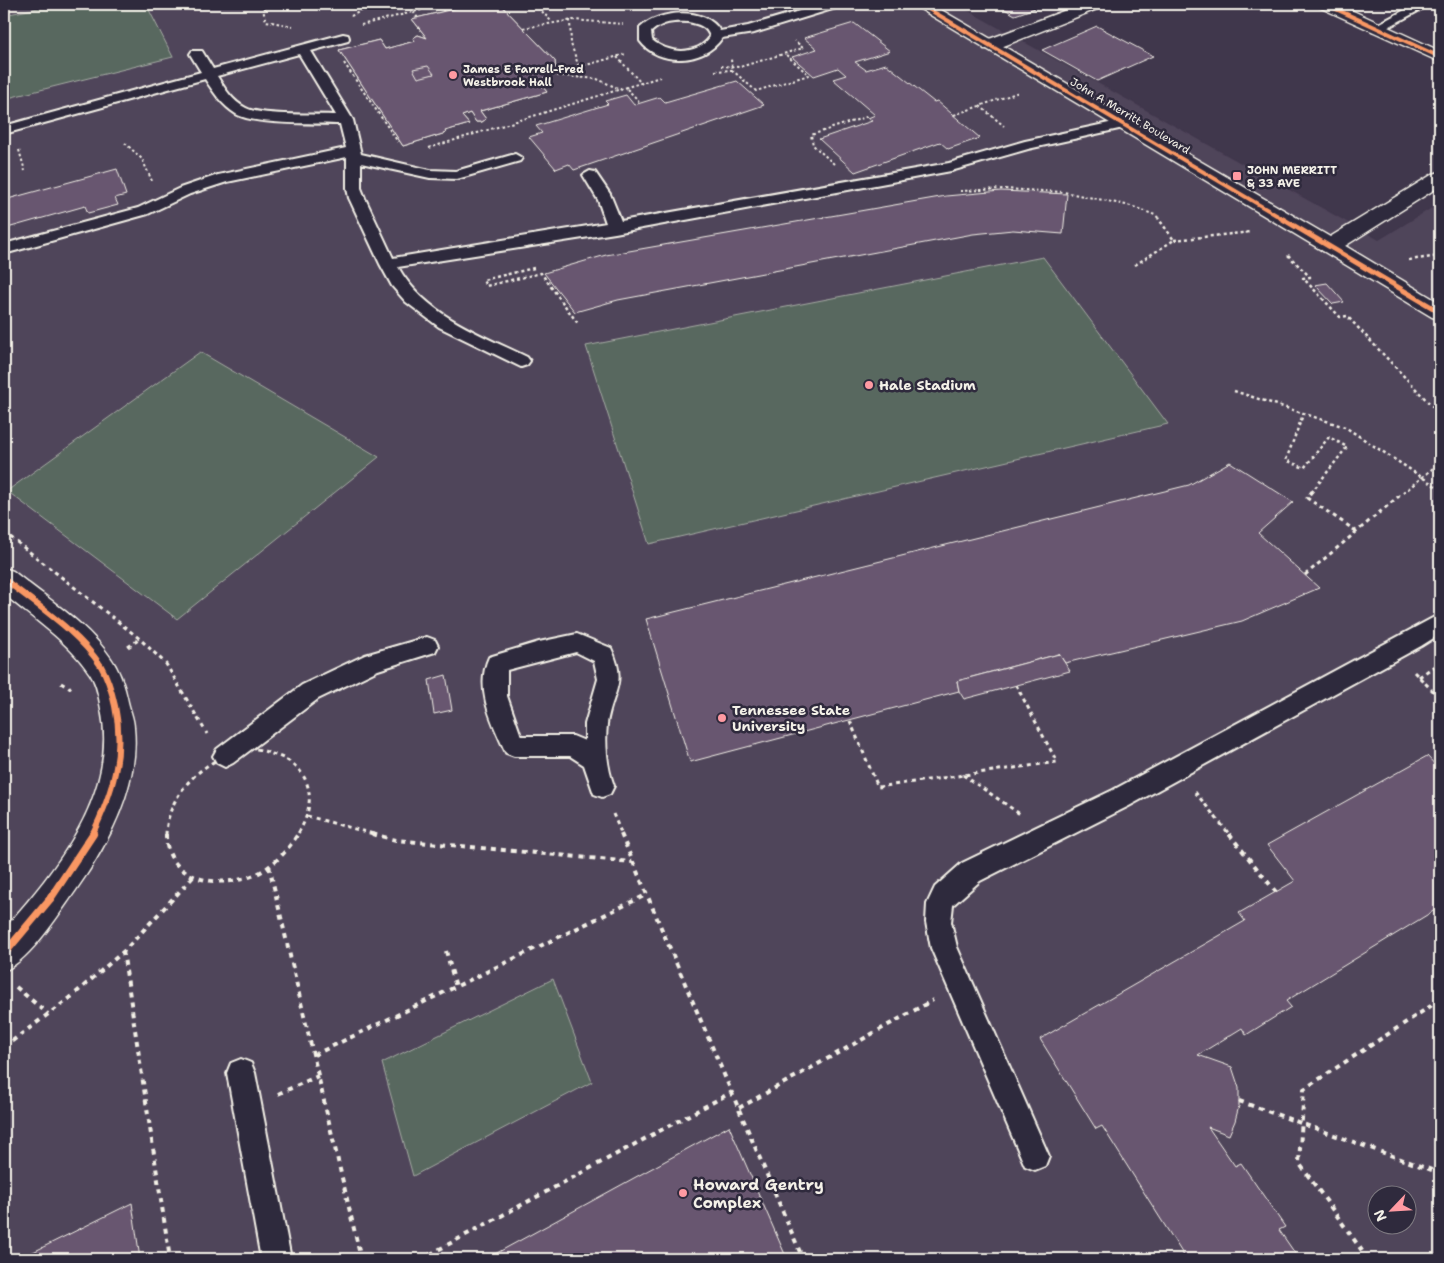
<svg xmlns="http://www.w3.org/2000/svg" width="1444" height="1263" font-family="'Shantell Sans',sans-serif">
<rect width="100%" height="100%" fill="#40374c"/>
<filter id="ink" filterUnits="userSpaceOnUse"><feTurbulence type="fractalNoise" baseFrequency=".02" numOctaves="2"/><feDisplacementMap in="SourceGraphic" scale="10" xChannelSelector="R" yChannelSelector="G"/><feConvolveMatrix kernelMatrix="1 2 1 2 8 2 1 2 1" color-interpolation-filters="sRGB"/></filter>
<g filter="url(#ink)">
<!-- built -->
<path fill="#4f445a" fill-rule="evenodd" d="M4 4H956L1379 240 1440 203V1259H4ZM1376 1196H1406V1226H1376Z"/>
<!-- green -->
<g fill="#58685f" stroke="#a6aca4">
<polygon points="58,4 146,4 173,57 4,99 4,15"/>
<polygon points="1043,257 1168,424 649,544 586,346"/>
<polygon points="200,352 379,457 177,619 7,491"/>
<polygon points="553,979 592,1082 413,1176 382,1063"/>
</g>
<!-- building -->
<g fill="#675670" stroke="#f4f1e8" fill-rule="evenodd">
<path d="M474 4H500L555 61 556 71 548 77 537 80 547 92 480 111 486 119 482 122H476L470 113 462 116 469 124 445 131 446 133 403 146 339 50 379 40 385 49 415 41 413 38 418 35 427 38 412 19ZM440 55 473 97 429 109 399 66Z"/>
<polygon points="474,4 500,4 555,61 556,71 548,77 537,80 547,92 480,111 486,119 482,122 476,122 470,113 462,116 469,124 445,131 446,133 403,146 339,50 379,40 385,49 415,41 413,38 418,35 427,38 412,19"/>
<polygon points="996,4 1027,4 1035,8 1015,15"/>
<polygon points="854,23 890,51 855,62 866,70 886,64 934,102 937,101 980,138 948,149 940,142 855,172 819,139 872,121 868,118 875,115 833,79 846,75 838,68 814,76 792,57 817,49 804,38"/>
<polygon points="1097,26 1153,56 1097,81 1042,50"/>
<polygon points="428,66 434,74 418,78 413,69"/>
<polygon points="737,81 764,105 574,170 569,164 556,169 529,137 542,133 536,126 608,104 605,101 626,95 634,105 660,97 665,102"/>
<polygon points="117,169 126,195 115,198 118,205 88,213 85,206 4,229 4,200"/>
<polygon points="1001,191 1067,194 1063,234 1013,230 973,234 618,300 575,312 544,273 606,255 946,196"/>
<polygon points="1327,283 1344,302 1333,304 1315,285"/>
<polygon points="1230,462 1293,502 1258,533 1319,588 1242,621 1065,663 1059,654 957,681 959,691 690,762 646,619 1189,485"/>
<polygon points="1059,654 1070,671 964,699 959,691 957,681"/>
<polygon points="446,675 452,710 434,714 429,680"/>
<polygon points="1427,756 1440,770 1440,907 1286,1001 1291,1007 1246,1035 1242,1028 1198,1055 1232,1067 1239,1088 1239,1106 1235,1121 1229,1135 1208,1127 1235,1166 1241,1163 1285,1227 1279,1230 1299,1259 1186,1259 1102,1126 1096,1129 1040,1039 1245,921 1239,913 1295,881 1267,845"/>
<polygon points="729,1126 787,1259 486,1259"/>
<polygon points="132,1203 140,1259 19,1259"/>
</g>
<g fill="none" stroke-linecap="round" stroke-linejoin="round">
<defs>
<g id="lane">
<path d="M823 4H841L839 7 754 33 722 38C705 64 659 67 640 41V28C659 10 705 6 720 31L748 26ZM688 22C698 24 707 26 710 37 697 56 668 54 652 40L651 32C662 22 674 21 688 22Z"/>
<polygon points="1416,4 1431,4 1381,31 1373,31 1371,28"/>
<path d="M343 34 348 35 349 38 348 41 311 51 353 120 361 154 430 170 456 171 515 154 522 158 520 161 457 179 430 178 361 163V188L365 198 393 258 606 223 598 200 583 175 590 171 595 172 610 194 621 221 949 163 1025 141 1123 120 1130 124 1128 127 1028 149 951 171 615 233 398 267C425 315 480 334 527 357L530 361 527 365 521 367 439 327 406 302 392 286 380 264 349 198 347 188V157L227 182 190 194 148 214 4 254V244L138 208 180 188 218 175 346 148 340 124C316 123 254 125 236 114 222 105 214 93 205 79L4 134V126L201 72 190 54 192 51H202L213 69ZM299 54 336 115C317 114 260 116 246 108 232 101 225 89 217 76Z"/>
<polygon points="1440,614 1440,634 1421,646 1129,806 980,881 953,905 951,922 957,947 1049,1156 1045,1166 1035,1170 1025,1166 931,948 926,922 927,904 935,887 962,863 1113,790"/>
<path d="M577 634 611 648C628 684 612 691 607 724 605 744 607 767 614 786L610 794 602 797 594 794 584 765 570 756H514L506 753C493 724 474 689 489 657L539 642ZM576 652 594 661 598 679 585 724V741L573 736H521L507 696V670Z"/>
<polygon points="427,637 435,640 438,646 435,652 378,670 318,699 233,763 225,767 217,763 213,756 217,749 302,685 365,655"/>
<polygon points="241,1059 251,1063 255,1073 291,1259 261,1259 227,1073 231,1063"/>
</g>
<g id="street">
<polygon points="1082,4 1104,4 1102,7 996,49 984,49 982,45 984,41"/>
<polygon points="1317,4 1338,4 1440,51 1440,62 1319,7"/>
<polygon points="1330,240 1337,241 1440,303 1440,319 1432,317 1323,251 1320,246 1323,241"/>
<path d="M4 568 13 571C46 598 86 622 110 657 119 669 125 687 128 702 130 711 134 719 134 728 140 784 108 845 76 890 59 914 31 959 4 971V929C56 870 119 794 101 709 99 698 97 684 90 674 68 641 33 619 4 594Z"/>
</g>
<polygon id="secondary" points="912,4 931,4 1330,237 1433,174 1440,172 1440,186 1337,251 1330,252 1323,251"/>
</defs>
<!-- lane casing -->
<use href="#lane" stroke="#f4f1e8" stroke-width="4"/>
<!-- street casing -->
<use href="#street" stroke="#f4f1e8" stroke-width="3"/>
<!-- secondary casing -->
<use href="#secondary" stroke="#f4f1e8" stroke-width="3"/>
<!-- path-far3 -->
<g stroke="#f4f1e8" stroke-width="2" stroke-dasharray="2.5 2.5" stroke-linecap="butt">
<polyline points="268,4 263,10 266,21 293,26"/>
<polyline points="407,4 418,18"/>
<polyline points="429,4 439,5 444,11"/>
<polyline points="463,4 465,6"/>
<polyline points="535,4 551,21"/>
<polyline points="351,16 375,4"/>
<polyline points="570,20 571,44 582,76"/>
<polyline points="361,25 445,4"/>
<polyline points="523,28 573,20 623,24"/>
<polyline points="617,57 642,84"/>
<polyline points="344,63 398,142"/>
<polyline points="721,66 740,67 803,48 795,41"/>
<polyline points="579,67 626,54"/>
<polyline points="732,70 756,91 809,75 785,54"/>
<polyline points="715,71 732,70 731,59"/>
<polyline points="552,75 597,79 622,90"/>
<polyline points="627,89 641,103"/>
<polyline points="980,106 1004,126"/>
<polyline points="954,115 1019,92"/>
<polyline points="125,143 142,159 152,181"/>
<polyline points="429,148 660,77"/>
<polyline points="19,150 25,171"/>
<polyline points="834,164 813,145 811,135 869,116"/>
<polyline points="960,191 1003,189 1064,192 1131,206 1155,215 1160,219"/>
</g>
<!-- path-far2 -->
<g stroke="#f4f1e8" stroke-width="2.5" stroke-dasharray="3 3" stroke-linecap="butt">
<polyline points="1174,240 1251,232"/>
<polyline points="1288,255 1310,277 1303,278 1340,317 1347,316 1433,407 1440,420"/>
<polyline points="1409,260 1440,256"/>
<polyline points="1135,265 1174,240 1158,218"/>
<polyline points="534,268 483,280 486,286 541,273 579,325"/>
<polyline points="1234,391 1345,427 1440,489"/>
<polyline points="1304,412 1286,460 1304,468 1329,437 1347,447 1311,493"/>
<polyline points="1403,493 1437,465 1440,458"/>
</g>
<!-- path-far1 -->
<g stroke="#f4f1e8" stroke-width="3" stroke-dasharray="4 4" stroke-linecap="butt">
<polyline points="1312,491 1307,498 1356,531"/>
<polyline points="4,532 140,639 166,664 207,734"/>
<polyline points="1305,575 1405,491"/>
<polyline points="128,647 140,639"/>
<polyline points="1414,672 1440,698"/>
<polyline points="1419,677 1440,662"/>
<polyline points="61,683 69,688 73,685"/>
<polyline points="850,721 878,787 1057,762 1016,685"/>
<polyline points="963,775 1020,814"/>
<polyline points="1195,792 1230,835"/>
<polyline points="613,814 622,835"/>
<polyline points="307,816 377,835"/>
<path d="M166 835C167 790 211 752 254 749 260 749 267 752 272 754 312 765 319 802 297 835"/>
</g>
<!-- path -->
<g stroke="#f4f1e8" stroke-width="4" stroke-dasharray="5 5" stroke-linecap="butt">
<path d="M166 834C165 884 229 892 264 870 278 861 289 848 298 834"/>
<polyline points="372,834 396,840 632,862"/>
<polyline points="621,834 803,1259"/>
<polyline points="1229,834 1276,892"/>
<polyline points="269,866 361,1259"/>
<polyline points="123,951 170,1259"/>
<polyline points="446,951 456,987"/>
<polyline points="16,987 48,1014"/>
<polyline points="4,1047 70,998 125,950 193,877"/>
<polyline points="314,1055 646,895"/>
<polyline points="278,1094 318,1076"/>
<polyline points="1239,1101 1440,1173"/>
<polyline points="739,1108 933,1000"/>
<polyline points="421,1259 732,1092"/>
<polyline points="1368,1259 1299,1163 1304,1089 1440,1000"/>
</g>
<!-- lane -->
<use href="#lane" fill="#2f2a3d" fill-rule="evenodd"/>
<!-- street -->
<use href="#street" fill="#2f2a3d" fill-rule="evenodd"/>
<!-- secondary -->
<use href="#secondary" fill="#2f2a3d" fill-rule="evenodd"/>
<defs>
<g id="cycleway-far3">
<polyline points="920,4 1283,219"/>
<polyline points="1325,4 1440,57"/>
</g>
<polyline id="cycleway-far2" points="1281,218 1440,312"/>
<path id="cycleway-far1" d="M4 579C36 605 78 631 101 666 108 678 112 692 115 706 125 753 113 792 92 835"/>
<polyline id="cycleway" points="4,954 50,899 93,834"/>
</defs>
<!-- cycleway-far3 casing -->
<use href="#cycleway-far3" stroke="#2f2a3d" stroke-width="5.5"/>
<!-- cycleway-far2 casing -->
<use href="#cycleway-far2" stroke="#2f2a3d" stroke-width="8"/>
<!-- cycleway-far1 casing -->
<use href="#cycleway-far1" stroke="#2f2a3d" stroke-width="9"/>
<!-- cycleway casing -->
<use href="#cycleway" stroke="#2f2a3d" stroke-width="11"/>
<!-- cycleway-far3 -->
<use href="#cycleway-far3" stroke="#f99763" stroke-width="4"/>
<!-- cycleway-far2 -->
<use href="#cycleway-far2" stroke="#f99763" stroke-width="5"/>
<!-- cycleway-far1 -->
<use href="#cycleway-far1" stroke="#f99763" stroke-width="6"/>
<!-- cycleway -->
<use href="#cycleway" stroke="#f99763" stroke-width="8"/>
</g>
</g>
<!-- markers -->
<g fill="#ff9aa2" stroke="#2f2a3d" stroke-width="2">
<circle cx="453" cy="75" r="5"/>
<rect x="1232" y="171" width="10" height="10" rx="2.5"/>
<circle cx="869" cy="385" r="5"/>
<circle cx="722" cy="718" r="5"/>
<circle cx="683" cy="1193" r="5"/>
</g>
<g text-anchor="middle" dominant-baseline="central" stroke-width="5" stroke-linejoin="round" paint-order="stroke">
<!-- far-poi labels -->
<g font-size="11" font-weight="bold" fill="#f4f1e8" stroke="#2f2a3d" text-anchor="start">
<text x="463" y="69">James E Farrell-Fred<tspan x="463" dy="13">Westbrook Hall</tspan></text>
<text x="1247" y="170">JOHN MERRITT<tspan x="1247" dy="13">&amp; 33 AVE</tspan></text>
</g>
<!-- far-street labels -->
<g font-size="11" fill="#f4f1e8" stroke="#2f2a3d">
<text transform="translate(1130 116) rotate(31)">John A Merritt Boulevard</text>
</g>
<!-- poi labels -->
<g font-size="14" font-weight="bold" fill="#f4f1e8" stroke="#2f2a3d" text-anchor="start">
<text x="879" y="385">Hale Stadium</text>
<text x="732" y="710">Tennessee State<tspan x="732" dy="16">University</tspan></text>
</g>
<!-- near-poi labels -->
<g font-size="16" font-weight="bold" fill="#f4f1e8" stroke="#2f2a3d" text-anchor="start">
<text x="693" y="1184">Howard Gentry<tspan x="693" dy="18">Complex</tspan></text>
</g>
</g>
<!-- margin -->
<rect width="1444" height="1263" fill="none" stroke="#2f2a3d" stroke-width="20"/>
<rect x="10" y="10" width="1424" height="1243" fill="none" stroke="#f4f1e8" stroke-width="2" filter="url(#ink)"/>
<!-- north arrow -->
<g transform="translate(1392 1210) rotate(245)"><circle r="24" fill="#2f2a3d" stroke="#7e7a81"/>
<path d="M0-4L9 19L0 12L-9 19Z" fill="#ff9aa2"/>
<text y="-8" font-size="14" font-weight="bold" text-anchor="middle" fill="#f4f1e8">N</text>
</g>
</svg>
